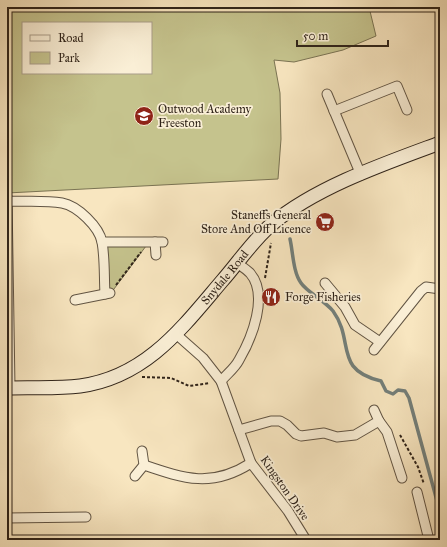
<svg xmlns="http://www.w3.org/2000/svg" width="447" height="547" font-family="'IM FELL Great Primer',serif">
<rect width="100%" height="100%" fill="#f8e6c0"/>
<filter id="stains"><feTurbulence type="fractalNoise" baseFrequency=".005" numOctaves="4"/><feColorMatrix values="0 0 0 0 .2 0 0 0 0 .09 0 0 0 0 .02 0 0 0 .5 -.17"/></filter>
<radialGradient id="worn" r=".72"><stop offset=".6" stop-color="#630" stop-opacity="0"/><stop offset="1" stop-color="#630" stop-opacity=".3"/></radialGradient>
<!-- green -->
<g fill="#c5c38d" stroke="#7a7353" fill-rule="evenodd">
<path d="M7 7H369L376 36 343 50 294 62 274 60 280 93 281 139 278 179 7 193ZM23 23H151V73H23Z"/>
<polygon points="102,242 149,242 111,293 105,294"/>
</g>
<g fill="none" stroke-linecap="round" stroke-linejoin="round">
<!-- stream -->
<path stroke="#737f7a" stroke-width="3.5" d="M290 239C293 252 293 272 301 283 307 292 325 301 333 311 355 341 333 370 381 381L386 391 393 394 398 390 405 391 409 398 440 512"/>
<defs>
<g id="street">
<polyline points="327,94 361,175"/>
<polyline points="334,111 397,86 407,110"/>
<polyline points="7,197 10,387"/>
<path d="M7 201C25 202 45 200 62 203 78 206 99 227 102 242 105 259 104 278 105 294"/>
<polyline points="102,242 163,242"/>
<polyline points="155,242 156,255"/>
<polyline points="325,283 345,307 355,325 380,342"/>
<polyline points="75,300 110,293"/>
<polyline points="177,335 203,358 221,381 251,463 288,511 306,540"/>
<polyline points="374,350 421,291 426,287 440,289"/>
<path d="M221 381C227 374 235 368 239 360 252 338 269 295 250 273 246 269 241 266 237 263"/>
<polyline points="379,421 387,432 402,478"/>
<polyline points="239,430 271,421 280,421 287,425 296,434 301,436 324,433 337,437 355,435 379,421 374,410"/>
<path d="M144 465C185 479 212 488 251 463"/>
<polyline points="135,476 144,465 142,451"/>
<polyline points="417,492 429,540"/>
<polyline points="7,518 86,517"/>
</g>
<g id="secondary">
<path id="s1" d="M7 388C31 387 56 389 80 386 146 377 182 328 222 281 238 263 253 240 272 224 316 187 386 163 440 143"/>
</g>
</defs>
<!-- street casing -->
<use href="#street" stroke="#615443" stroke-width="11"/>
<!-- secondary casing -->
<use href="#secondary" stroke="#2f2319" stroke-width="15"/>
<!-- path -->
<g stroke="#2f2319" stroke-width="2" stroke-dasharray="3 2" stroke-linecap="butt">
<polyline points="265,278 271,243"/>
<polyline points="116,285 141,252"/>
<polyline points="142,377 171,378 189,386 210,383"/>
<polyline points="400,435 418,467 424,484"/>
</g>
<!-- street -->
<use href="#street" stroke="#faefd6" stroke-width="9"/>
<!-- secondary -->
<use href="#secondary" stroke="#faefd6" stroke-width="13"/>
</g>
<!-- icons -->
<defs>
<symbol id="school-disc" viewBox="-11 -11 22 22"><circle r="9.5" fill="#8f2418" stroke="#faefd6"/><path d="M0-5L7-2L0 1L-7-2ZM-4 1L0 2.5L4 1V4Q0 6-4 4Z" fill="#fff"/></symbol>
<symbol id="supermarket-disc" viewBox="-11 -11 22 22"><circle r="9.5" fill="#8f2418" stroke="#faefd6"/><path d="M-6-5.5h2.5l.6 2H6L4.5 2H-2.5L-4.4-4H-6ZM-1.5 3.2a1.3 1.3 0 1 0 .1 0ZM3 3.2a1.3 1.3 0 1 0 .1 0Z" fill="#fff"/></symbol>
<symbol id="restaurant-disc" viewBox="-11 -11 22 22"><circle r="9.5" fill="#8f2418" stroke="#faefd6"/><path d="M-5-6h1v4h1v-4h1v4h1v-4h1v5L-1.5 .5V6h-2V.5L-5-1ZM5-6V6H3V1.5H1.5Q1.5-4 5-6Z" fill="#fff"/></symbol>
</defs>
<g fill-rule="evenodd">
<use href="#school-disc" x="133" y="105" width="22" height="22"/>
<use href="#supermarket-disc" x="314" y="211" width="22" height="22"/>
<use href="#restaurant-disc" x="260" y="286" width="22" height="22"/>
</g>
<g text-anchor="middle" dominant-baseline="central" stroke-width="3.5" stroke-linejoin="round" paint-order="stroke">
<!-- poi labels -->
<g font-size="12" fill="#2f2319" stroke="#faefd6" text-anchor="start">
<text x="158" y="109">Outwood Academy<tspan x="158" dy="14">Freeston</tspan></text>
<text x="311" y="215" text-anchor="end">Staneffs General<tspan x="311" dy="14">Store And Off Licence</tspan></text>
<text x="285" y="297">Forge Fisheries</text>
</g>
<!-- street labels -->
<g font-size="12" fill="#2f2319" stroke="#faefd6">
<text stroke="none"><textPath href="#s1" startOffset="259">Snydale Road</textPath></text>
<text transform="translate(285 488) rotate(55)">Kingston Drive</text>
</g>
</g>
<!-- margin -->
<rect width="447" height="547" fill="none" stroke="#f8e6c0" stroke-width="24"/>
<rect x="8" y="8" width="431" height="531" fill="none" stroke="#2f2319" stroke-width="2"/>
<rect x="12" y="12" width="423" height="523" fill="none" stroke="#2f2319"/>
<!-- legend -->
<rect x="22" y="22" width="130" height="52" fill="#faefd6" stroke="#a99d8a"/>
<rect x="30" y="35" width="20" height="6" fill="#faefd6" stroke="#a99d8a"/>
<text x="58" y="42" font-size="12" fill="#2f2319">Road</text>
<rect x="30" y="52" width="20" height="12" fill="#c5c38d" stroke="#a99d8a"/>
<text x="58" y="62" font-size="12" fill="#2f2319">Park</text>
<!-- scale -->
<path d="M297 40v6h91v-6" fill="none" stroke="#2f2319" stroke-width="2"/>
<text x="303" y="40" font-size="12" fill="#2f2319" stroke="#faefd6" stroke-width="3" paint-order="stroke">50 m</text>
<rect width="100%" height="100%" filter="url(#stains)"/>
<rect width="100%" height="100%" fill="url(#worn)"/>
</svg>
